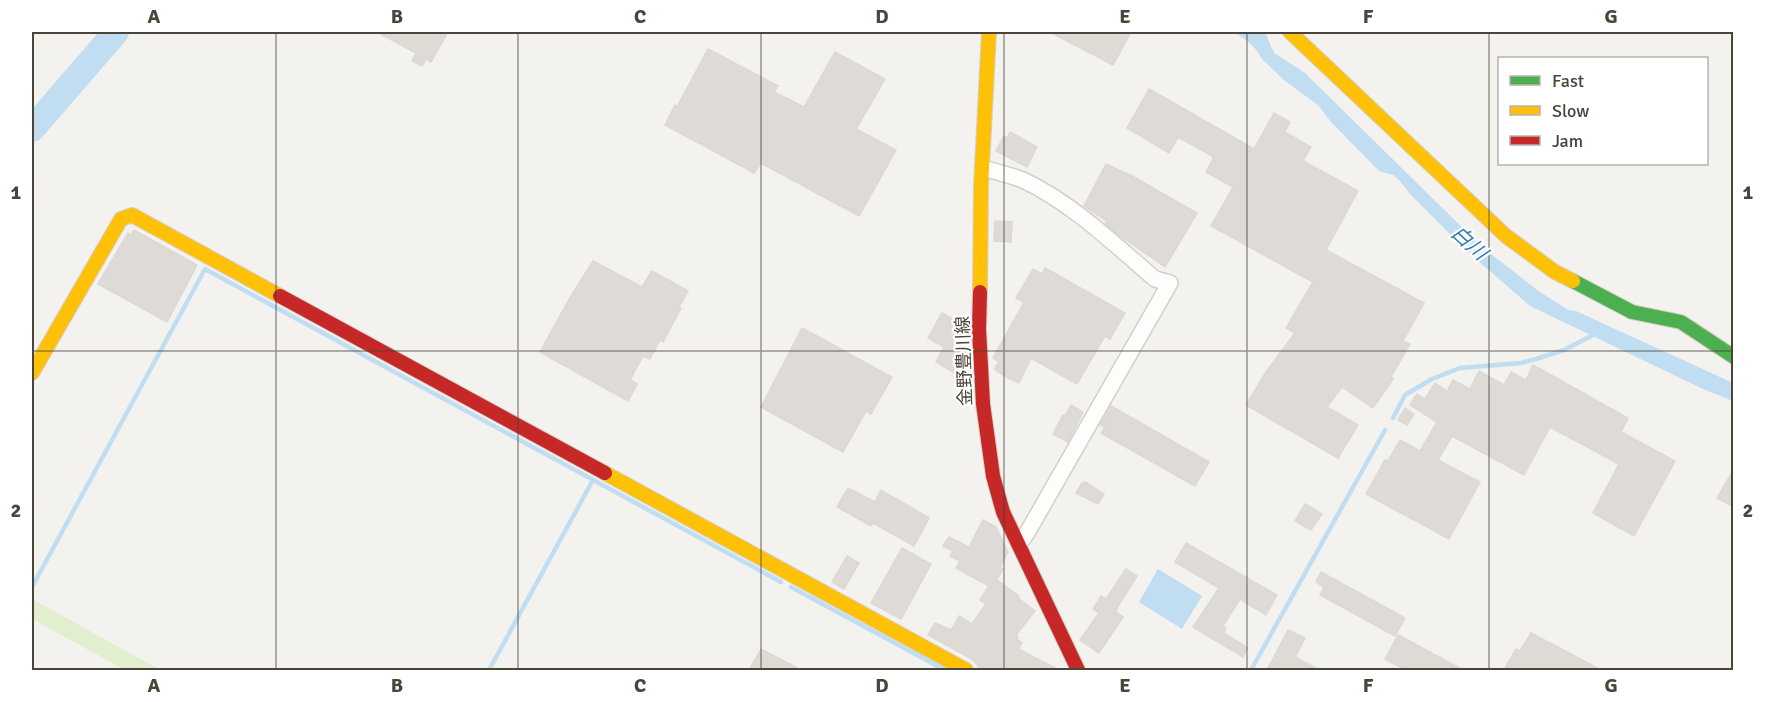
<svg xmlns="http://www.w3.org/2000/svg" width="1765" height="702" font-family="Signika,'Noto Sans JP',sans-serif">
<rect width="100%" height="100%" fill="#f4f2ee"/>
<!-- green -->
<polygon fill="#e1eecf" points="32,599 160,670 125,670 32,619"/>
<!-- water -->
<g fill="#c0ddf1">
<path d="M1234 32H1265L1274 53 1305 73 1481 246 1537 290 1568 310 1576 311 1733 383V401L1703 389 1530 306 1468 252 1411 195 1399 180 1393 175 1379 171 1331 122 1318 105 1285 81 1261 58C1257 47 1244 38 1234 32Z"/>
<polygon points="1158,569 1202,596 1182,629 1139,602"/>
</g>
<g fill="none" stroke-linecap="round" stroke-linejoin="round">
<!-- stream -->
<g stroke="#c0ddf1" stroke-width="4.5">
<polyline points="1393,418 1405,395 1432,379 1460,368 1521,363 1536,359 1564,350 1593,335"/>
<polyline points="32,587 205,269 781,582"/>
<polyline points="791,587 945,670"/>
<polyline points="489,670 593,480"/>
<polyline points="1251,670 1385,430"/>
</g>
<!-- river -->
<polyline stroke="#c0ddf1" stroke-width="26" points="32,129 116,32"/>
</g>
<!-- building -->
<g fill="#dedbd6" stroke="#dcd9d4" stroke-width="1.5">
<polygon points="377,32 448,32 431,62 426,59 422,66 412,61 416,53"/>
<polygon points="1050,32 1131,32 1113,65"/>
<polygon points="708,49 778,86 774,92 804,107 835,52 885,79 856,129 896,150 859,216 761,163 754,173 665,125 675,105 677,107"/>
<polygon points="1149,89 1254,149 1274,113 1290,122 1285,132 1311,147 1303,161 1358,191 1326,250 1424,303 1403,341 1410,344 1391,377 1393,379 1373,408 1342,387 1327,407 1358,425 1338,458 1246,405 1266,372 1295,333 1286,328 1313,282 1211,226 1233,187 1206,172 1214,157 1178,137 1169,153 1127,128"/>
<polygon points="1010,132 1037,147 1027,167 996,151 1004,136 1007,138"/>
<polygon points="1106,164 1132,176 1197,213 1165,267 1115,232 1105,223 1107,221 1084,206"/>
<polygon points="995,221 1012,222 1011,242 994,241"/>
<polygon points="134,230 197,265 167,322 98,284 128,233 131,235"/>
<polygon points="593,261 642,287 652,271 688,291 679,307 681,308 663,342 660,340 650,359 643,356 630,380 637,384 628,401 540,352 571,296"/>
<polygon points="1045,268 1125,313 1110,339 1105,336 1077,384 1031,358 1019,383 1008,378 994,369 999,362 993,358 1024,302 1016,298 1033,269 1042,274"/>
<polygon points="942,313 966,327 967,343 964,349 967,351 968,361 960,376 936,362 944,347 928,338"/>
<polygon points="802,328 892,377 871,414 866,411 843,452 761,407"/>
<polygon points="1533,365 1628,418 1621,432 1675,461 1634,536 1593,513 1619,464 1550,427 1524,475 1452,436 1438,460 1480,482 1449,539 1366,494 1385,460 1388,461 1400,440 1420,451 1437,422 1410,405 1417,394 1425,399 1435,383 1447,391 1453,380 1470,389 1479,371 1504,385 1511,372 1526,380"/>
<polygon points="1071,405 1083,412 1068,442 1053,434 1063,415 1065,416"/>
<polygon points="1111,406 1209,462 1195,486 1101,433 1105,427 1100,425"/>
<polygon points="1405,408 1414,414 1407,425 1398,420"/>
<polygon points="1734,469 1734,507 1717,498"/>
<polygon points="1085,482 1104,494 1098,504 1076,493 1082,483 1084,485"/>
<polygon points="848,488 875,502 881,490 929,518 914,546 873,523 871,526 837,507"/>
<polygon points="1305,504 1322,514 1311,530 1295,521"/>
<polygon points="983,520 996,527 1008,552 1000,567 1003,569 997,580 1019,596 1018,598 1035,611 1016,635 1018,637 1017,639 1022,643 1018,649 1059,670 979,670 977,664 972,659 928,635 935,623 951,630 959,616 972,624 986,604 980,600 989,586 956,568 960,561 950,556 953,551 943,546 949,537 969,547"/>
<polygon points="1186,543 1277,595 1266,615 1240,599 1223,626 1226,628 1224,633 1248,648 1243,657 1193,627 1219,588 1175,562"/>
<polygon points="902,548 931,564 901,619 871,603"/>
<polygon points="847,556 859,563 844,589 832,582"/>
<polygon points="1126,569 1137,576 1118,606 1116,612 1123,617 1099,653 1080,640 1099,613 1093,609 1101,596 1106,599"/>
<polygon points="1321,572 1405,618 1395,636 1320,595 1324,587 1316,582"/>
<polygon points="1288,630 1305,638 1295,657 1319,670 1267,670"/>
<polygon points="1531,633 1601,670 1504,670 1516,649 1520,651"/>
<polygon points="1398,635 1463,670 1406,670 1385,659"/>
<polygon points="761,649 801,670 749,670"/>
</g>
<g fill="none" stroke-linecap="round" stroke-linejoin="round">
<defs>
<path id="street" d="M983 168C996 172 1010 175 1023 180 1072 203 1114 244 1155 279L1170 283 1027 533 1019 544"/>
<polyline id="fast" points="1573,281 1632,312 1681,322 1734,357"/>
<g id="slow">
<polyline points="1290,32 1506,236 1555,272 1573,281"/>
<polyline points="980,292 981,186 989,32"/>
<polyline points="32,373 121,219 132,215 280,296"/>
<polyline points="605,473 966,670"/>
</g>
<g id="jam">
<polyline points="980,292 979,329 983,404 993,476 1003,512 1078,670"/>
<polyline points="280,296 605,473"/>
</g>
</defs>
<!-- street casing -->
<use href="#street" stroke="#d2d0cb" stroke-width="18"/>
<!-- fast casing -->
<use href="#fast" stroke="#d3cfc5" stroke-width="16"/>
<!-- slow casing -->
<use href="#slow" stroke="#d3cfc5" stroke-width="16"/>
<!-- jam casing -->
<use href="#jam" stroke="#d3cfc5" stroke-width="16"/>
<!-- street -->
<use href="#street" stroke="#fdfdfc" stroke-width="15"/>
<!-- fast -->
<use href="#fast" stroke="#4caf50" stroke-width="14"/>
<!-- slow -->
<use href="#slow" stroke="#ffc107" stroke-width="14"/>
<!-- jam -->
<use href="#jam" stroke="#c62828" stroke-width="14"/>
</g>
<!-- grid -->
<path fill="none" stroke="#4b4439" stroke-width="1.5" stroke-opacity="0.55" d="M276 32V670M518 32V670M761 32V670M1004 32V670M1247 32V670M1489 32V670M32 351H1734"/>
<g text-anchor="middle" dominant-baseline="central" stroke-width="4.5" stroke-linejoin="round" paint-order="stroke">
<!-- street labels -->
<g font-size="18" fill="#4b4439" stroke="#fff">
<text transform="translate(964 361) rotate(-92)">金野豊川線</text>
</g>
<!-- water labels -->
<g font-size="20" font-style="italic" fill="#2e7ab2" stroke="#fff">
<text transform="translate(1469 243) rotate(42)">白川</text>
</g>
</g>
<!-- border -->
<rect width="1765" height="702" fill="none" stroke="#ffffff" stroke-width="66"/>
<!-- legend -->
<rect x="1498" y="57" width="210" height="108" fill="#ffffff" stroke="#b7b4b0" stroke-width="1.5"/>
<rect x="1510" y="76" width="30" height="9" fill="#4caf50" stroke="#b7b4b0" stroke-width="1.5"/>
<text x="1552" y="87" font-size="18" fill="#4b4439">Fast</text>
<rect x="1510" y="106" width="30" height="9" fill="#ffc107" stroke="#b7b4b0" stroke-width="1.5"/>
<text x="1552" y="117" font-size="18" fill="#4b4439">Slow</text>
<rect x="1510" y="136" width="30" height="9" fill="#c62828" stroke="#b7b4b0" stroke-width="1.5"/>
<text x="1552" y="147" font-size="18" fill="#4b4439">Jam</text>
<rect x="33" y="33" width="1699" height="636" fill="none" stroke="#4b4439" stroke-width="2"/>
<g font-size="20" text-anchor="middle" font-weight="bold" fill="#4b4439">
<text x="154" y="23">A</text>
<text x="397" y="23">B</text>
<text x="640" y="23">C</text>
<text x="882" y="23">D</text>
<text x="1125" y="23">E</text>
<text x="1368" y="23">F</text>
<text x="1611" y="23">G</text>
<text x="16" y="199">1</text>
<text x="1748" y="199">1</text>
<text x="16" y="517">2</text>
<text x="1748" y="517">2</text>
<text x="154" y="692">A</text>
<text x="397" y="692">B</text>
<text x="640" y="692">C</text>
<text x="882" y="692">D</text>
<text x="1125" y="692">E</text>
<text x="1368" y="692">F</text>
<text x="1611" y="692">G</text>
</g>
</svg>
